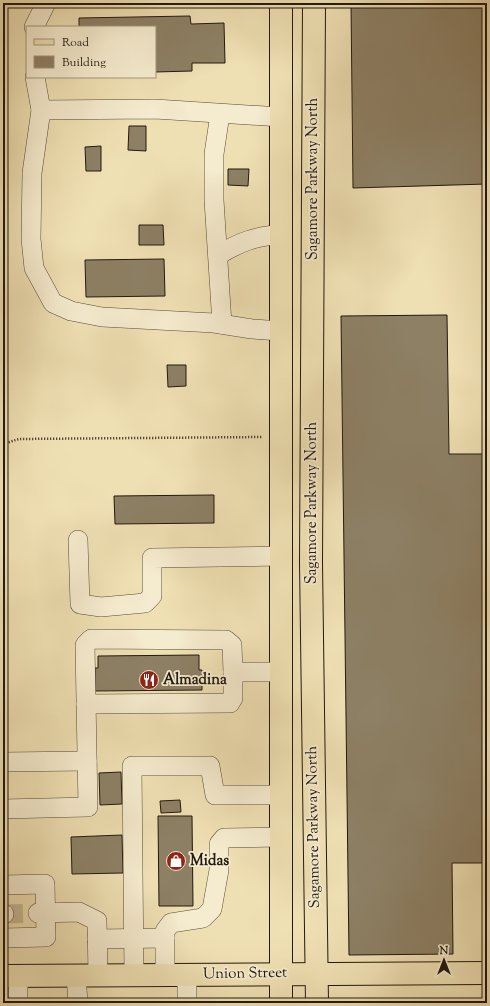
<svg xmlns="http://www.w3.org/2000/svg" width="490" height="1006" font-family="'Sorts Mill Goudy',serif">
<rect width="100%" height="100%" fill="#efe0b3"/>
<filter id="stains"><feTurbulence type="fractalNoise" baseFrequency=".005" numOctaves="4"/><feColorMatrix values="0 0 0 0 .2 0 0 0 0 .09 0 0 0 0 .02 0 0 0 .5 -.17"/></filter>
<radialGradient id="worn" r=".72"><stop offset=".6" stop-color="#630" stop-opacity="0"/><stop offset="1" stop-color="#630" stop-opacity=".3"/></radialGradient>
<!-- building -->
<g fill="#8d8065" stroke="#221811">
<polygon points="351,3 487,3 487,184 353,188"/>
<polygon points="190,16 191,24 224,23 225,63 192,63 192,71 155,72 155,27 79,27 79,18"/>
<polygon points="129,126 146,126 146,151 128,150"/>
<polygon points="101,146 101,171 86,171 85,147"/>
<polygon points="228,169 249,169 248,186 228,185"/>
<polygon points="139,225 163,225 164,245 139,245"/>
<polygon points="164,259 165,296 86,297 85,260"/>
<polygon points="447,315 449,454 484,454 484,480 487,480 487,863 452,863 453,954 349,955 341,316"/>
<polygon points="167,365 186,365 186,386 168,387"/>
<polygon points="214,495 214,523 115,524 114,496"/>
<polygon points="199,655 199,670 202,670 202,690 95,691 95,668 98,668 98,656"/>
<polygon points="121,772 122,804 100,805 99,773"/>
<polygon points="180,800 181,812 161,813 160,801"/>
<polygon points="158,816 192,816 193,906 159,906"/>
<polygon points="122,835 123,873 72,874 71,837"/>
</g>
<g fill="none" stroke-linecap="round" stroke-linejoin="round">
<!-- minor-tunnel -->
<polyline stroke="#c6b893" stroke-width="19" stroke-dasharray="19 10" stroke-linecap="butt" points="4,914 38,913"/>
<defs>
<g id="minor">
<polyline points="34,27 46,3"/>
<polyline points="35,77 41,110 32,173 31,239 34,268 53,303 71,311 102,317 214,323 252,329 281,331"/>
<polyline points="41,110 155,109 281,117"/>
<polyline points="220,114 214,154 214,200 222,324"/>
<path d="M218 255C242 241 254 237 281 234"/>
<polyline points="78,540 80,604 101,607 145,603 152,596 152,558 281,556"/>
<polyline points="86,704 230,703 233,698 233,672"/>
<polyline points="3,762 87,761"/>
<polyline points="3,809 88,807 85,645 91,639 226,640 232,645 233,672 280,672"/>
<polyline points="3,885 45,884 46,937 3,938"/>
<polyline points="38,913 79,912 97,921 98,975"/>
<polyline points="3,914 4,914"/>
<polyline points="97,939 165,938"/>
<polyline points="165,974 165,931 171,923 203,918 212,909 219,870 219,844 224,838 280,837"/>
<polyline points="187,974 187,1003"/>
<polyline points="18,975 18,1003"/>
<polyline points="76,975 78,1003"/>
<polyline points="134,975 132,766 210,766 215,795 280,795"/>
</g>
<g id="major">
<polyline points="314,3 311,563 317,1003"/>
<polyline points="3,976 487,973"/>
<polyline points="281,1003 281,3"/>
</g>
</defs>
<!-- minor casing -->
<use href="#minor" stroke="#554a3a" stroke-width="20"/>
<!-- major casing -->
<use href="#major" stroke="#221811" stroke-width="24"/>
<!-- path -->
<polyline stroke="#221811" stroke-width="2.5" stroke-dasharray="1 2" stroke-linecap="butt" points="3,444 19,439 262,437"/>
<!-- minor -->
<use href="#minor" stroke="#f5ebce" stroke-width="19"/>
<!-- major -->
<use href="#major" stroke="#efe0b3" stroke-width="22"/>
</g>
<!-- icons -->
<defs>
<symbol id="restaurant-disc" viewBox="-11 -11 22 22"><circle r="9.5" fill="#8f2418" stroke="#f5ebce"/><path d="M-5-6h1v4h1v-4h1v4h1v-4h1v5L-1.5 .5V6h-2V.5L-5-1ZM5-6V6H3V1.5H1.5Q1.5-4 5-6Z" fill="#fff"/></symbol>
<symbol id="shop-disc" viewBox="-11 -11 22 22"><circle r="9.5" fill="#8f2418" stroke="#f5ebce"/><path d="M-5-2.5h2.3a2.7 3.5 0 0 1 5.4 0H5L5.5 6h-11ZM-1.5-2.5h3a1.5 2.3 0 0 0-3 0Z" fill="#fff"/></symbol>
</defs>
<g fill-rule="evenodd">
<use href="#restaurant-disc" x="138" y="669" width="22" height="22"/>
<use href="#shop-disc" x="165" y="850" width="22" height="22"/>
</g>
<g text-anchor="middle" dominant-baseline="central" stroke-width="3.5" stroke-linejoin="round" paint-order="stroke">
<!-- street labels -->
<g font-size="15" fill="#221811" stroke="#f5ebce">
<text transform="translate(313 179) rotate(-90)">Sagamore Parkway North</text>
<text transform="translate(312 503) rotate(-90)">Sagamore Parkway North</text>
<text transform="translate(314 827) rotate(-91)">Sagamore Parkway North</text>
<text transform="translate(245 974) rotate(-1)">Union Street</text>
</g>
<!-- poi labels -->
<g font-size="15" font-weight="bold" fill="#221811" stroke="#f5ebce" text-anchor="start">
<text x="163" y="680">Almadina</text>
<text x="190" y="861">Midas</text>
</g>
</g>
<!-- margin -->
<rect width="490" height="1006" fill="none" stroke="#efe0b3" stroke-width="16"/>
<rect x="4" y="4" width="482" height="998" fill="none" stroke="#221811" stroke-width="2"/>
<rect x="8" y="8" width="474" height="990" fill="none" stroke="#221811"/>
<!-- legend -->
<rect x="26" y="26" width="130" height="52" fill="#f5ebce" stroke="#a19782"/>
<rect x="34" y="39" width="20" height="6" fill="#efe0b3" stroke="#a19782"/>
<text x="62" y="46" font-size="12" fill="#221811">Road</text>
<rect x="34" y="56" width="20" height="12" fill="#8d8065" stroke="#a19782"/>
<text x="62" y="66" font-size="12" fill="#221811">Building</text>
<!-- north arrow -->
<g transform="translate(444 960)" stroke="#f5ebce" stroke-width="3" paint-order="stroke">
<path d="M0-3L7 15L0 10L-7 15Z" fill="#221811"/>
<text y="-6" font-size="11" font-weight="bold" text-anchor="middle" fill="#221811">N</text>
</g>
<rect width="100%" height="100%" filter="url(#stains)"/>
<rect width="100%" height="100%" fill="url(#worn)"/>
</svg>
